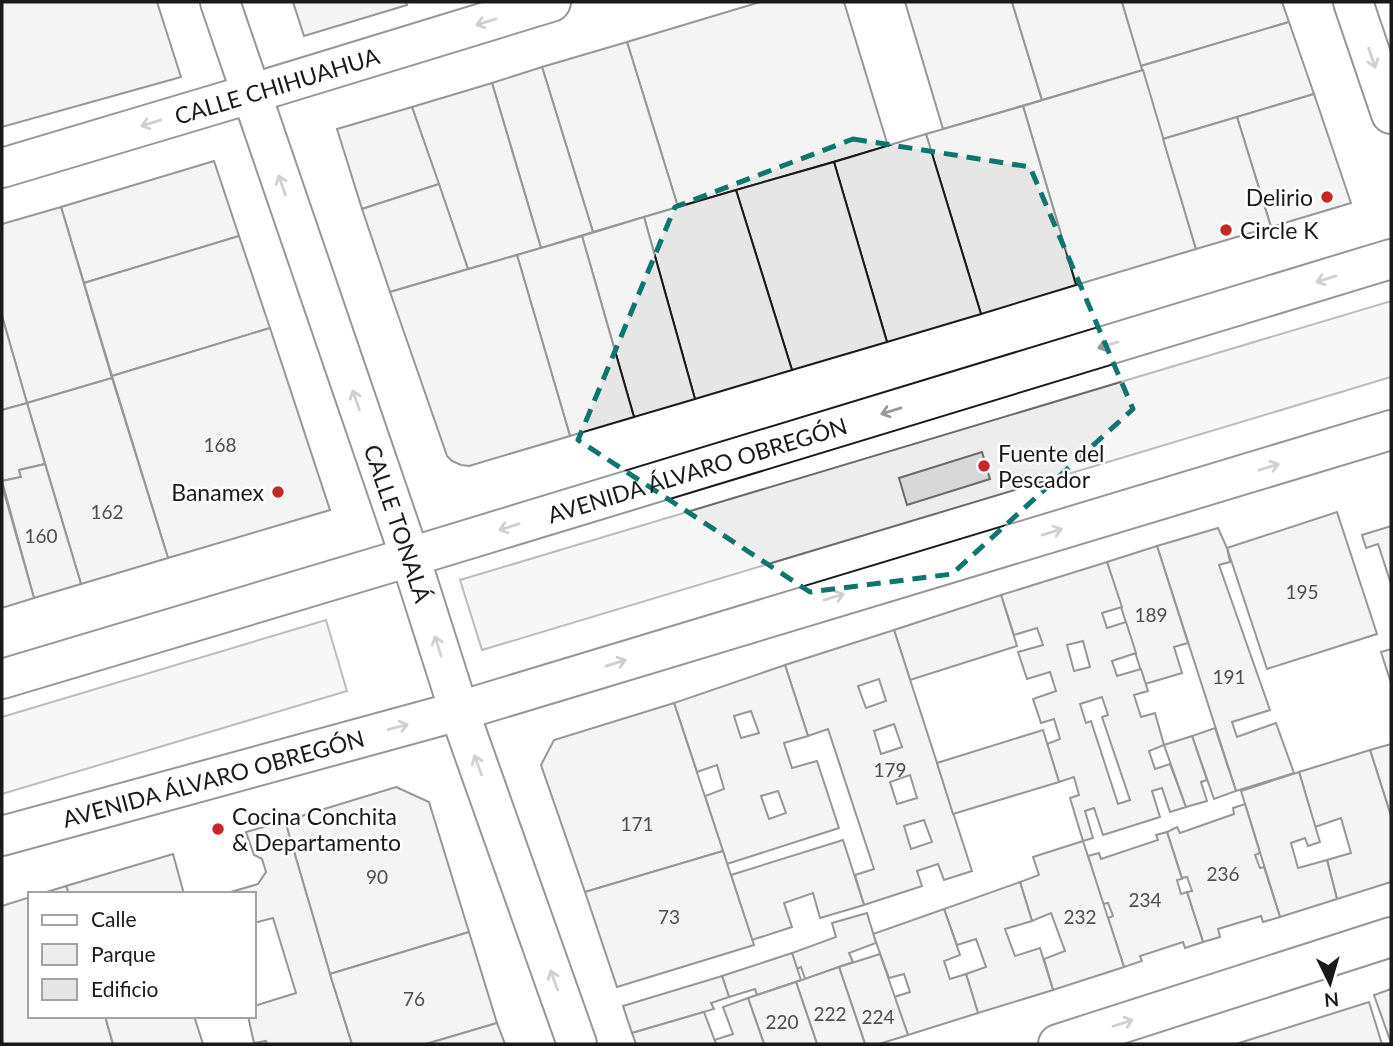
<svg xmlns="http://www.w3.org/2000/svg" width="1393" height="1046" font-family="Lato,sans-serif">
<rect width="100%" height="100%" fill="#fff"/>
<!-- green -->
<g fill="#ededed" stroke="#6a6a6a" stroke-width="2">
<polygon points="1391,301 1391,377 482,650 460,580"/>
<polygon points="326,620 347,691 2,794 2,717"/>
</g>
<!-- water -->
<polygon fill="#d7d7d7" stroke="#6a6a6a" stroke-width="2" points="982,452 990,479 907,505 899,478"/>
<!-- building -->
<g fill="#e6e6e6" stroke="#1a1a1a" stroke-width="2" fill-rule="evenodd">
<polygon points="2,2 157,2 181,77 2,127"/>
<polygon points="293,2 406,2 407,5 304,36"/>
<polygon points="760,2 844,2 888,146 678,207 627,42"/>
<polygon points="905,2 1012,2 1042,100 943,129"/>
<polygon points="1012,2 1122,2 1143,70 1042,100"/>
<polygon points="1122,2 1282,2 1289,22 1141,66"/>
<polygon points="1289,22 1314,94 1163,139 1141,66"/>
<polygon points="627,42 678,207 593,232 542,67"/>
<polygon points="542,67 593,232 541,248 492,83"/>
<polygon points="1143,70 1196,249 1076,285 1023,106"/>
<polygon points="492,83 541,248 468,269 412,107"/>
<polygon points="1314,94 1351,203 1271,227 1237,117"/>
<polygon points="1023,106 1076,285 981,314 926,134"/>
<polygon points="412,107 439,184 362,209 337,129"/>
<polygon points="1237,117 1271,227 1196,249 1163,139"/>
<polygon points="926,134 981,314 887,342 834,162"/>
<polygon points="214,161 239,236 84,283 61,207"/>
<polygon points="834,162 887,342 792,370 736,190"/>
<polygon points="439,184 468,269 390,292 362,209"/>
<polygon points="736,190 792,370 695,399 644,217"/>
<polygon points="61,207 112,378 27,403 2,316 2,224"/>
<polygon points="644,217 695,399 634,417 582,236"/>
<polygon points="239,236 270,328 112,376 84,283"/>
<polygon points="582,236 634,417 570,436 517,255"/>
<polygon points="517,255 570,436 469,466 461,465 452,461 447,456 390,292"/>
<polygon points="2,316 27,403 2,410"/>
<polygon points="270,328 330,510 168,558 112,376"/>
<polygon points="112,378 168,558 81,584 27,403"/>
<polygon points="27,403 45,464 19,470 21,477 2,481 2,410"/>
<polygon points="45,464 81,584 34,598 2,481 21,477 19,470"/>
<polygon points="2,485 34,598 2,608"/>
<polygon points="1337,512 1377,634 1267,669 1227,548"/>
<polygon points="1391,526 1391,584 1378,544 1366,548 1362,535"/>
<polygon points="1218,528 1227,548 1230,562 1219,565 1270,710 1232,722 1237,737 1276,723 1294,773 1236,791 1157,546"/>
<polygon points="1157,546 1188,643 1174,647 1182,673 1145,684 1107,562"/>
<path d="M1107 562 1122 607 1102 613 1107 628 1126 622 1136 653 1112 661 1117 676 1141 669 1148 691 1134 695 1141 717 1155 713 1164 745 1149 751 1155 769 1170 764 1186 807 1170 812 1162 788 1152 791 1160 817 1103 835 1094 808 1085 811 1093 838 1083 841 1070 798 1079 795 1074 777 1059 782 1047 744 1060 739 1054 719 1041 723 1033 699 1056 691 1050 672 1027 679 1018 652 1043 645 1037 628 1014 635 1001 595ZM1083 641 1090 667 1074 671 1067 645ZM1102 697 1108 715 1102 717 1130 800 1118 804 1091 721 1086 723 1080 704Z"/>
<polygon points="1001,595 1017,646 910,680 894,630"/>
<path d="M894 630 972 871 944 880 938 864 917 871 922 886 864 905 855 875 874 869 828 729 808 736 785 665ZM879 679 886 701 866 708 858 686ZM894 724 902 747 881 754 874 731ZM910 775 917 798 897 804 890 782ZM924 820 932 842 911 849 904 826Z"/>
<polygon points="1391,649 1391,683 1381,652"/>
<path d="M785 665 808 736 784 743 792 768 817 761 839 828 727 864 705 796 724 789 717 765 697 772 674 703ZM751 711 759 733 741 738 734 716ZM778 791 786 813 769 819 761 796Z"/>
<polygon points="674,703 723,851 585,892 541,765 554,740"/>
<polygon points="1215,728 1236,791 1214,799 1192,736"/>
<polygon points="1043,730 1059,782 953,814 937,763"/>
<polygon points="1192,736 1207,780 1201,782 1207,801 1186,807 1164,745"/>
<polygon points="1391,744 1391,816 1370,750"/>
<polygon points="1370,750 1391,816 1391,882 1337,899 1327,860 1351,853 1341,818 1315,827 1299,772"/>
<polygon points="1299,772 1320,842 1308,846 1305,838 1291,843 1298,868 1327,860 1337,899 1280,917 1241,791"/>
<polygon points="396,787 429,802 469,932 330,974 285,821"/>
<polygon points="1245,804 1260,853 1255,855 1260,868 1264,867 1280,917 1263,922 1261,916 1218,929 1220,937 1203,942 1187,892 1192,891 1187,877 1182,878 1167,832 1177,827 1180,833 1234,814 1233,808"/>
<polygon points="285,821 330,974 352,1044 267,1044 266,1041 254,1043 248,1016 254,1016 254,1006 296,993 273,918 254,923 254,894 224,894 258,884 266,872 262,859 254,855 246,832"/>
<polygon points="1167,832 1182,879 1177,880 1181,894 1187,892 1203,942 1185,948 1183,942 1140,956 1142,961 1124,967 1108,918 1113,916 1108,903 1103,904 1088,856 1099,853 1101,859 1158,840 1156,835"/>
<polygon points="843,840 864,905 820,918 813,893 784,903 792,927 752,940 731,875"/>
<polygon points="1083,841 1124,967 1053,990 1044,959 1065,951 1051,913 1032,921 1020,882 1039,875 1033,857"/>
<polygon points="723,851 754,945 617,987 585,892"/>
<polygon points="173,854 184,894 69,894 66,886"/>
<polygon points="1020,882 1032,921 1005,929 1015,956 1040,948 1053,990 978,1013 966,974 986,967 976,939 957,945 944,909"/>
<polygon points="66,886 69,894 40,894"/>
<polygon points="30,897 30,1016 105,1016 113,1044 2,1044 2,906"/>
<polygon points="944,909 960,955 944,961 950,979 966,974 978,1013 908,1035 894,997 910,992 904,974 889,978 873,934"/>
<polygon points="867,913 876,943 849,953 853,962 805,979 801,967 797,969 792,953 836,937 832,923"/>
<polygon points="469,932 497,1023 426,1044 352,1044 330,974"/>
<polygon points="792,953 801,980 757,995 755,989 729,997 722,976"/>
<polygon points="880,954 908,1035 879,1044 865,1044 839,967"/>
<polygon points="839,967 865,1044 817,1044 796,982"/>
<polygon points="722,976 729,997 711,1003 714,1009 632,1033 623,1006"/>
<polygon points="796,982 817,1044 764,1044 748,998"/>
<polygon points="1391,989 1391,1043 1374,995"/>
<polygon points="748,998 764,1044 716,1044 714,1040 733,1034 723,1007"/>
<polygon points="1369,1002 1382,1044 1236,1044"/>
<polygon points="704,1012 716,1044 636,1044 632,1033"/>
<polygon points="105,1016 194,1016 203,1044 113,1044"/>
<polygon points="497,1023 505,1044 426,1044"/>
</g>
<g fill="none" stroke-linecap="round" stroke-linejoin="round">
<defs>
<g id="street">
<path id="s1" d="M220 2 410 557 459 711 577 1044"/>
<path id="s2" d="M2 168 250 94 551 2"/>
<polyline points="1058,1044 1391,937"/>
</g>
<g id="secondary">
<path id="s3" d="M2 679 410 557 1391 259"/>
<path id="s4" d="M2 836 459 711 1391 430"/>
</g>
<polyline id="primary" points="1353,2 1391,114"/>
</defs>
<!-- street casing -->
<use href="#street" stroke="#1a1a1a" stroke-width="42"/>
<!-- secondary casing -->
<use href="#secondary" stroke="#1a1a1a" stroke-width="42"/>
<!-- primary casing -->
<use href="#primary" stroke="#1a1a1a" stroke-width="42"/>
<!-- street -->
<use href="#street" stroke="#fff" stroke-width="38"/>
<!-- secondary -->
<use href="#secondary" stroke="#fff" stroke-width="38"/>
<!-- primary -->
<use href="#primary" stroke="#fff" stroke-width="38"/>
</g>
<!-- one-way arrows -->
<defs><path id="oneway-shaft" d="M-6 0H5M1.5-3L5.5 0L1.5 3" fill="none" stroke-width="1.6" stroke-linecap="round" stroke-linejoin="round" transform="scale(1.75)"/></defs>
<g stroke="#989898">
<use href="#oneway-shaft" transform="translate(486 22) rotate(163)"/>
<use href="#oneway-shaft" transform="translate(1372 58) rotate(71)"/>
<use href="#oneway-shaft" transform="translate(151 123) rotate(163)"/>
<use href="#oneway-shaft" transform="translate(282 185) rotate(-109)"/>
<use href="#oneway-shaft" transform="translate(1326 279) rotate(163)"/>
<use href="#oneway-shaft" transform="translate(1108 345) rotate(163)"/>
<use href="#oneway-shaft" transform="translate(356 400) rotate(-109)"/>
<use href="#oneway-shaft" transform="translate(891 411) rotate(163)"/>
<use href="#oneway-shaft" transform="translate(1269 467) rotate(-17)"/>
<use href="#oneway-shaft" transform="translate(509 527) rotate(163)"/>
<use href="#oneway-shaft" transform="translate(1052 532) rotate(-17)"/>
<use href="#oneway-shaft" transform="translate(834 597) rotate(-17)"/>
<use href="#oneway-shaft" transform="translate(438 646) rotate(-107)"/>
<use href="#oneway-shaft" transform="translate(616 663) rotate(-17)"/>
<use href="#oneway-shaft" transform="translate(398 727) rotate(-15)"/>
<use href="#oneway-shaft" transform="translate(478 765) rotate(-110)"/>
<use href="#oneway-shaft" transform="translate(554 980) rotate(-110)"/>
<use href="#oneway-shaft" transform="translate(1123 1023) rotate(-18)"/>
</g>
<!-- marked area -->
<path d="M0 0H1393V1046H0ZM853 139 1030 167 1133 409 952 574 810 592 578 440 675 207Z" fill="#fff" fill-opacity=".55" fill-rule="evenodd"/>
<path fill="none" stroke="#0f766e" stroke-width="5" stroke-dasharray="14 9" stroke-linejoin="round" d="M853 139 1030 167 1133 409 952 574 810 592 578 440 675 207Z"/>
<!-- markers -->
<g fill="#c62828" stroke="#fff" stroke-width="2.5">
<circle cx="1327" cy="197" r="7"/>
<circle cx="1226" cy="230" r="7"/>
<circle cx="984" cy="466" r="7"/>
<circle cx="278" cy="492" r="7"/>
<circle cx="218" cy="829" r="7"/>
</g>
<g text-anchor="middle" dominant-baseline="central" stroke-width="5" stroke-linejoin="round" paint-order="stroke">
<!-- number labels -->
<g font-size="19" fill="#4d4d4d">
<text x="220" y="444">168</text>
<text x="107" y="511">162</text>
<text x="41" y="535">160</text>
<text x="1302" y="591">195</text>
<text x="1151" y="614">189</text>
<text x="1229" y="676">191</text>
<text x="890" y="769">179</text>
<text x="637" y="823">171</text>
<text x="1223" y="873">236</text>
<text x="377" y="876">90</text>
<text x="1145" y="899">234</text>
<text x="669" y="916">73</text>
<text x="1080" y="916">232</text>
<text x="414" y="998">76</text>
<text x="830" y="1013">222</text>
<text x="878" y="1016">224</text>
<text x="782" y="1021">220</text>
</g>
<!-- street labels -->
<g font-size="23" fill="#1a1a1a" stroke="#fff">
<text stroke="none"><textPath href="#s2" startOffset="287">CALLE CHIHUAHUA</textPath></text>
<text stroke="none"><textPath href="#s3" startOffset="726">AVENIDA ÁLVARO OBREGÓN</textPath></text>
<text stroke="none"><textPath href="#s1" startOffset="551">CALLE TONALÁ</textPath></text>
<text stroke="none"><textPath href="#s4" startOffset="219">AVENIDA ÁLVARO OBREGÓN</textPath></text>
</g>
<!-- poi labels -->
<g font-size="23" fill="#1a1a1a" stroke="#fff" text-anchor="start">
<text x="1313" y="197" text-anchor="end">Delirio</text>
<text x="1240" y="230">Circle K</text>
<text x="998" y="453">Fuente del<tspan x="998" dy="26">Pescador</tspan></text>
<text x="264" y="492" text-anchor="end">Banamex</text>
<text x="232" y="816">Cocina Conchita<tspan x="232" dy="26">&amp; Departamento</tspan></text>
</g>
</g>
<!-- border -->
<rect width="1393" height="1046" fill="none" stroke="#1a1a1a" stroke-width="7"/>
<!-- legend -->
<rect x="28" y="892" width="228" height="126" fill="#ffffff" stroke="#a3a3a3" stroke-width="2"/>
<rect x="42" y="915" width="35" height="10" fill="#ffffff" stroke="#a3a3a3" stroke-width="2"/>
<text x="91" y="927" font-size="21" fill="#1a1a1a">Calle</text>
<rect x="42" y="944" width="35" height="21" fill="#ededed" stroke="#a3a3a3" stroke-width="2"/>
<text x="91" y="962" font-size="21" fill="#1a1a1a">Parque</text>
<rect x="42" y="979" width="35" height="21" fill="#e6e6e6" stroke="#a3a3a3" stroke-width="2"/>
<text x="91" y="997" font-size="21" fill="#1a1a1a">Edificio</text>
<!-- north arrow -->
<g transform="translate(1330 983) rotate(175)" stroke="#ffffff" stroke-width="5" paint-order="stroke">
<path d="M0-5L12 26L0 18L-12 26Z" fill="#1a1a1a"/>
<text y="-10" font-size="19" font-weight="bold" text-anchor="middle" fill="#1a1a1a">N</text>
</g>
</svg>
